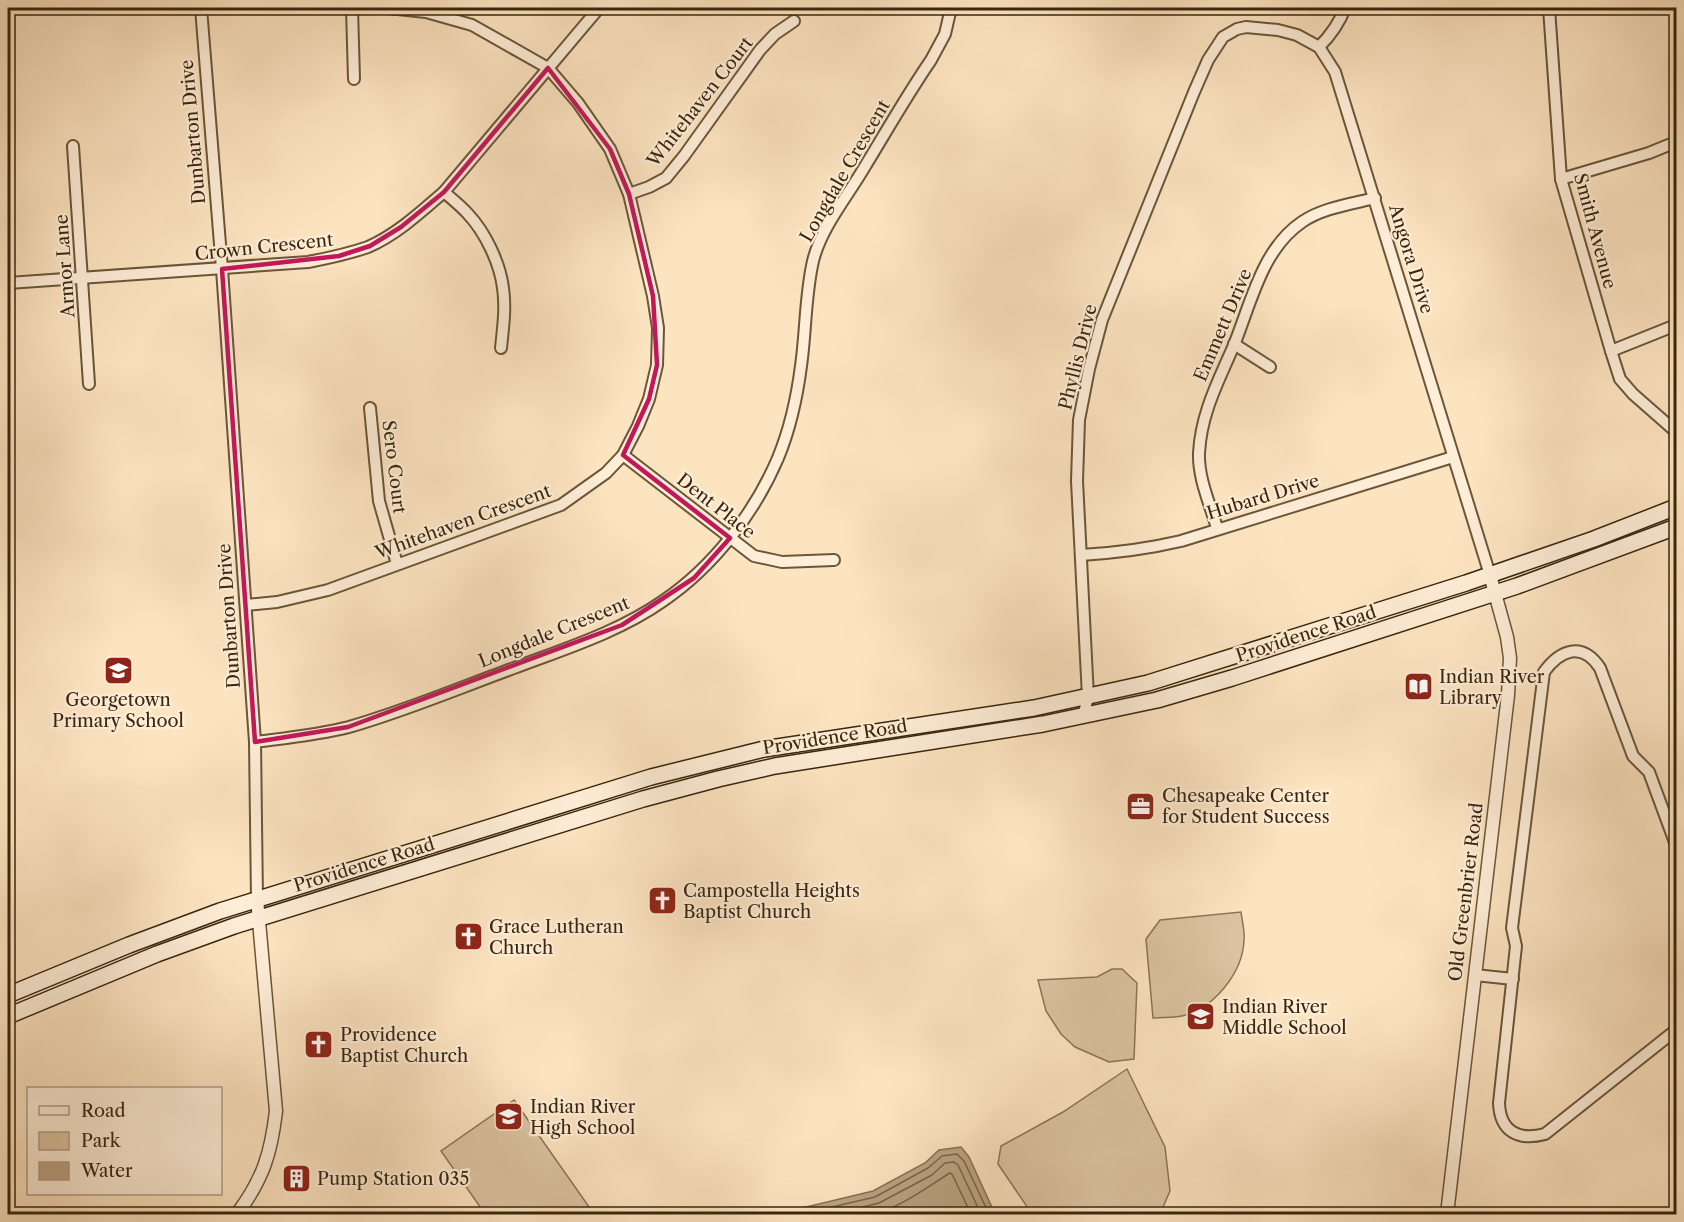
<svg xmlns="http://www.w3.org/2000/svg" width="1684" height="1222" font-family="'Libre Caslon Text',serif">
<rect width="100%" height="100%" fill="#fde4c1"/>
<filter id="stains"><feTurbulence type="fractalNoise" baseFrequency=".00333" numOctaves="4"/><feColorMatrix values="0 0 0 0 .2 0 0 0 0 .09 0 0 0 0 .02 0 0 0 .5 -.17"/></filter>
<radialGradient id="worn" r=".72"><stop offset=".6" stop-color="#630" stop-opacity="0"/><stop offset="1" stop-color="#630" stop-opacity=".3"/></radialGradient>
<!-- green -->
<g fill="#dcc4a2" stroke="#8a7557" stroke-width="1.5">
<path d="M1241 912C1242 921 1245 931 1244 940 1243 973 1213 1009 1182 1016 1173 1018 1163 1017 1153 1018L1146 939 1160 920Z"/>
<polygon points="1112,969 1122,969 1137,983 1134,1059 1109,1062 1075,1047 1061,1034 1046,1011 1038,980 1097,977"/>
<polygon points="1127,1069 1165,1147 1170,1191 1160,1214 1032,1214 998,1164 1001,1146 1063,1112"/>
<polygon points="514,1100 594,1214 485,1214 441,1151"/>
</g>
<!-- water -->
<polygon fill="#baa383" stroke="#867153" stroke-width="1.5" points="961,1147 969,1157 995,1214 777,1214 873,1191 925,1163 939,1150"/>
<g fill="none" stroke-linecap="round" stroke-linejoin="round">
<!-- shore -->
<g stroke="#7a6448" stroke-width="1.5">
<polyline points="802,1214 875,1197 928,1168 942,1156 957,1154 964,1161 989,1214"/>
<polyline points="834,1214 879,1203 932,1175 945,1163 954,1162 958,1165 981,1214"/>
<path d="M873 1214C900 1208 927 1187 950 1173L952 1174 971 1214"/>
</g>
<defs>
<g id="minor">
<polyline points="201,8 222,269 255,742 257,899"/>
<polyline points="352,8 354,79"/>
<polyline points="1549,8 1561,179 1611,351 1620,379 1633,394 1674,430 1676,435"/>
<path d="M1319 47C1331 35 1339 24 1345 8"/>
<polyline points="73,146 89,384"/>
<polyline points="1561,179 1649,153 1676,142"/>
<path d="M444 192C452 199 461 206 468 214 485 232 500 263 503 288 506 308 503 328 501 348"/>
<polyline points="629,194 649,187 666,178 684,156 760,50 775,34 794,21"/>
<path d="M8 283 308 262C329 258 348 254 368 247 396 235 421 212 444 192L599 8"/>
<polyline points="1234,344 1270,367"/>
<polyline points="1611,351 1676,325"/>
<polyline points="370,408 379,501 397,564"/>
<polyline points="623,455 754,556 782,562 834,560"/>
<path d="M1217 528C1210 504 1198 478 1199 453 1201 413 1219 380 1234 345 1251 303 1262 249 1302 222 1322 208 1351 204 1375 198"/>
<path d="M1081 555C1115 553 1147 549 1181 541L1453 457"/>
<polyline points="246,605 277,602 328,590 561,505 606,473 623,455 638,426 649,399 657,365 658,328 653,296 629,194 610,149 578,103 548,68 472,25 426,12 388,8"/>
<polyline points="1083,717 1088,697 1077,481 1079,420 1089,369 1102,320 1194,92 1208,60 1223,37 1237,29 1246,27 1278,30 1297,35 1319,47 1335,72 1490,575"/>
<path d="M255 742C286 738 318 735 349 727 405 711 459 688 514 668 564 649 619 632 663 601 713 567 754 514 778 458 790 429 797 397 801 366 806 331 805 296 813 261 821 228 847 197 864 168 886 132 907 95 931 60L945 34 951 8"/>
<path d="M1676 845 1649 772 1633 756 1600 668C1582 641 1560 650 1544 672L1512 928 1516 946 1499 1103C1500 1132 1519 1141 1545 1134L1676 1030"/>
<polyline points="1475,975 1513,979"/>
</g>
<g id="tertiary">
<path d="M237 1214C263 1179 271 1154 276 1111L257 899"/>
<polyline points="1447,1214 1508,695 1510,658 1507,637 1490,575"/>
</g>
<g id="secondary">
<polyline points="8,995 129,945 220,911 651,777 764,749 1034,708 1148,683 1466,583 1594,539 1676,507"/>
<polyline points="8,1016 157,954 234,926 643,799 718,779 775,766 1043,724 1157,700 1232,678 1517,586 1676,527"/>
</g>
</defs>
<!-- minor casing -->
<use href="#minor" stroke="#6a5639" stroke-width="14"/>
<!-- tertiary casing -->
<use href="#tertiary" stroke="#6a5639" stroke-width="15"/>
<!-- secondary casing -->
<use href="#secondary" stroke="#39260c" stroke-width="18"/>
<!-- minor -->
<use href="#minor" stroke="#feedd7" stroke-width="10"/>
<!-- tertiary -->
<use href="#tertiary" stroke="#feedd7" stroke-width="12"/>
<!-- secondary -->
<use href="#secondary" stroke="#feedd7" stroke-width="15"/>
</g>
<!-- marked area -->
<path fill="none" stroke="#c2185b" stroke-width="4.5" stroke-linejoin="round" d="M548 68 610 149 629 194 653 296 657 365 649 399 623 455 730 538 694 578 622 625 348 727 255 742 222 269 339 256 370 246 401 227 444 192Z"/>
<!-- icons -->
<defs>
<symbol id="school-square" viewBox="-11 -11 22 22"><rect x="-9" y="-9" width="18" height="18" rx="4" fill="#8f2418" stroke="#feedd7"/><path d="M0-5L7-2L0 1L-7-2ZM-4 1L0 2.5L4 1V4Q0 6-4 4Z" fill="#fff"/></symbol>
<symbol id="library-square" viewBox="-11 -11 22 22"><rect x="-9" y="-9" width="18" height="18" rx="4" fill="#8f2418" stroke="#feedd7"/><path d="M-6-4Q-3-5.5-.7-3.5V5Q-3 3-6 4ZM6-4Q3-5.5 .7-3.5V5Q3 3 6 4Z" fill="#fff"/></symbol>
<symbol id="office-square" viewBox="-11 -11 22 22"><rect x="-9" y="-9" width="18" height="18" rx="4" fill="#8f2418" stroke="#feedd7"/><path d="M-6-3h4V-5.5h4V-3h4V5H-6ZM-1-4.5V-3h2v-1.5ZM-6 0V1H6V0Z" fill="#fff"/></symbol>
<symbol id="church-square" viewBox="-11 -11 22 22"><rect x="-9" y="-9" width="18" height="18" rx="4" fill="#8f2418" stroke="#feedd7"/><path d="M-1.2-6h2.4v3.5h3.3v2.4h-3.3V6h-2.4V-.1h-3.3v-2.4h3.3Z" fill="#fff"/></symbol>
<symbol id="building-square" viewBox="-11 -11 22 22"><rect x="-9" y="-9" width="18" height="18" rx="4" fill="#8f2418" stroke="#feedd7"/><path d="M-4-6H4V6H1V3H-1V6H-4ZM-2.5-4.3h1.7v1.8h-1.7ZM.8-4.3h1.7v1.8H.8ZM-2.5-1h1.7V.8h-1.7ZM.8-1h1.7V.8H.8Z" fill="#fff"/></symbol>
</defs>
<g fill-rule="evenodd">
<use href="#school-square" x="102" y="654" width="33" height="33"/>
<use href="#library-square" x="1402" y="670" width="33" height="33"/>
<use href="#office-square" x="1124" y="790" width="33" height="33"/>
<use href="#church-square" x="646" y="884" width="33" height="33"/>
<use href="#church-square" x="452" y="920" width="33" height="33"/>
<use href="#school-square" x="1184" y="1000" width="33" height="33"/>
<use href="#church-square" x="302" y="1028" width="33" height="33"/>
<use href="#school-square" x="492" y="1100" width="33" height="33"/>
<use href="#building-square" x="280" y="1162" width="33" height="33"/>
</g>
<g text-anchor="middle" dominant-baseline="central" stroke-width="4.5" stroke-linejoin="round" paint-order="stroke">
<!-- street labels -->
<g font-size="18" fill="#39260c" stroke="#feedd7">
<text transform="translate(700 102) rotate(-52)">Whitehaven Court</text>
<text transform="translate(193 132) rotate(-95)">Dunbarton Drive</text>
<text transform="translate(845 171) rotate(-60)">Longdale Crescent</text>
<text transform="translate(1595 231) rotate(75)">Smith Avenue</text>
<text transform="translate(264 247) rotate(-6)">Crown Crescent</text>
<text transform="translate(1411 259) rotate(73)">Angora Drive</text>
<text transform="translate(65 266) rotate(-94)">Armor Lane</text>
<text transform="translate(1223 325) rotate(-67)">Emmett Drive</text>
<text transform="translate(1078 357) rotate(-76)">Phyllis Drive</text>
<text transform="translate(394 467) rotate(83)">Sero Court</text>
<text transform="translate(1263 497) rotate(-17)">Hubard Drive</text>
<text transform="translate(716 506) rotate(38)">Dent Place</text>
<text transform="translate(463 522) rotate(-20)">Whitehaven Crescent</text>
<text transform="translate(229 616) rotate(-94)">Dunbarton Drive</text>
<text transform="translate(554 632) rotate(-22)">Longdale Crescent</text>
<text transform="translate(1306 634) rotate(-18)">Providence Road</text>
<text transform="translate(835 737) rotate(-9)">Providence Road</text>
<text transform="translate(364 865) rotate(-17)">Providence Road</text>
<text transform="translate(1466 892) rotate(-83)">Old Greenbrier Road</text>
</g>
<!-- poi labels -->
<g font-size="18" fill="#39260c" stroke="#feedd7" text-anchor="start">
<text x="1439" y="677">Indian River<tspan x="1439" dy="21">Library</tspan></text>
<text x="118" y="700" text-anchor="middle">Georgetown<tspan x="118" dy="21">Primary School</tspan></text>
<text x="1162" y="796">Chesapeake Center<tspan x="1162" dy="21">for Student Success</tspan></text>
<text x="683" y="891">Campostella Heights<tspan x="683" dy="21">Baptist Church</tspan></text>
<text x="489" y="927">Grace Lutheran<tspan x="489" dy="21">Church</tspan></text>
<text x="1222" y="1007">Indian River<tspan x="1222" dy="21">Middle School</tspan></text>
<text x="340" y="1035">Providence<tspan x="340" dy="21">Baptist Church</tspan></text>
<text x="530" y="1107">Indian River<tspan x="530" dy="21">High School</tspan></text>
<text x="317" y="1179">Pump Station 035</text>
</g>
</g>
<!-- margin -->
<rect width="1684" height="1222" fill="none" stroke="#fde4c1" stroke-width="30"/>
<rect x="9" y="9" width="1666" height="1204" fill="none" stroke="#39260c" stroke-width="3"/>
<rect x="15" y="15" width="1654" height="1192" fill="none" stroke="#39260c" stroke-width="1.5"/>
<!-- legend -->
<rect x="27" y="1087" width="195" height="108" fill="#feedd7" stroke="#af9d86" stroke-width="1.5"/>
<rect x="39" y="1106" width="30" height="9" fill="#feedd7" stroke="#af9d86" stroke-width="1.5"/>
<text x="81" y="1117" font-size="18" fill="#39260c">Road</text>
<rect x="39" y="1132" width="30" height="18" fill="#dcc4a2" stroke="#af9d86" stroke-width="1.5"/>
<text x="81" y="1147" font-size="18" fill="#39260c">Park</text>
<rect x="39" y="1162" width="30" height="18" fill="#baa383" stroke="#af9d86" stroke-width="1.5"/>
<text x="81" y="1177" font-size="18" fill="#39260c">Water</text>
<rect width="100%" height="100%" filter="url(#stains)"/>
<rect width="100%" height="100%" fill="url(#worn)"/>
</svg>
